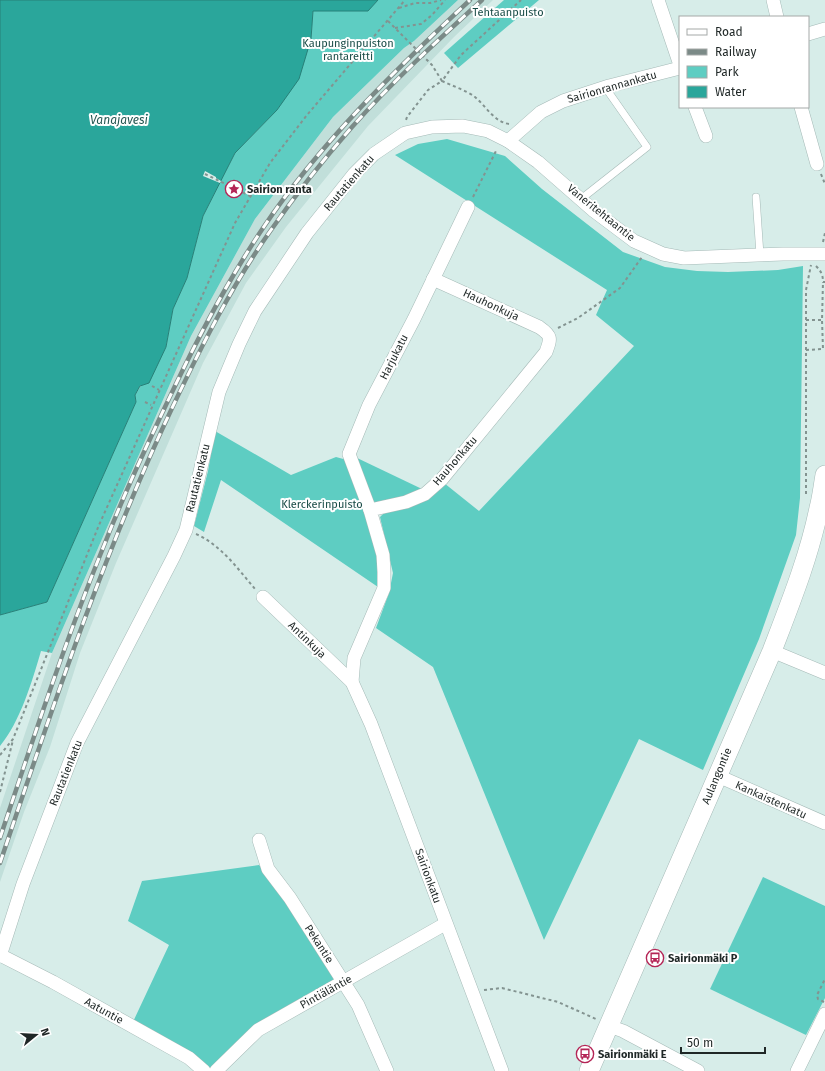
<svg xmlns="http://www.w3.org/2000/svg" width="825" height="1071" font-family="'Fira Sans',sans-serif">
<rect width="100%" height="100%" fill="#d7ede9"/>
<!-- built -->
<polygon fill="#c1dfda" points="458,0 493,0 454,37 368,126 286,227 246,283 203,363 116,563 80,653 50,747 24,812 0,882 0,808 52,653 191,336 255,219 333,117 404,48 414,41"/>
<!-- green -->
<g fill="#5ecdc2">
<path d="M378 0H458L414 41 404 48 333 117 255 219 191 336 52 653 41 651C32 682 20 722 0 746V615L47 602 136 402 135 395 166 347 173 309 187 278 203 216 235 153 277 110 311 39 313 10 367 11Z"/>
<polygon points="504,0 539,0 458,68 444,53"/>
<polygon points="447,139 505,156 542,189 623,252 665,267 697,271 728,272 778,270 803,266 800,498 796,535 759,639 703,770 639,739 544,940 433,667 376,628 389,593 393,573 380,517 386,511 444,483 479,511 634,346 596,315 607,290 395,155 418,144"/>
<polygon points="215,431 291,475 336,457 347,460 366,513 377,553 378,587 221,480 204,532 194,526 208,471"/>
<polygon points="355,457 422,489 408,497 377,505 371,498"/>
<polygon points="259,865 269,877 335,980 210,1071 132,1024 169,945 128,921 142,881"/>
<polygon points="763,877 825,906 825,998 806,1035 710,989"/>
</g>
<!-- water -->
<polygon fill="#2aa69b" stroke="#278078" points="0,0 378,0 368,11 313,11 311,39 299,79 277,110 235,153 203,216 187,278 173,309 166,347 149,383 140,386 135,395 136,402 47,602 0,615"/>
<!-- pier -->
<polygon fill="#d7ede9" points="205,171 216,177 216,178 221,181 220,183 203,176"/>
<g fill="none" stroke-linecap="round" stroke-linejoin="round">
<defs>
<g id="service">
<polyline points="756,197 760,255"/>
<polyline points="581,199 647,147 605,87"/>
</g>
<g id="minor">
<polyline points="658,0 680,65"/>
<polyline points="773,0 777,17"/>
<polyline points="808,34 825,29"/>
<polyline points="695,107 706,136"/>
<polyline points="801,107 817,164"/>
<polyline points="508,141 541,112 563,101 609,86 680,68"/>
<polyline points="370,510 349,454 369,405 414,319 468,207"/>
<polyline points="263,597 352,682 371,724 502,1071"/>
<polyline points="772,651 825,673"/>
<path d="M352 682 354 658 384 588V572L383 555 370 510 406 502 425 494 442 479 546 352C551 338 552 336 539 327L433 279"/>
<polyline points="718,776 825,823"/>
<polyline points="259,840 268,869 290,898 358,1005 387,1071"/>
<polyline points="0,955 53,982 189,1058 204,1071"/>
<polyline points="0,956 23,884 77,743 174,556 186,530 219,392 239,344 255,311 307,233 354,174 374,154 405,133 432,127 463,126 488,131 508,141 538,162 594,211 634,241 663,254 684,258 783,254 825,254"/>
<polyline points="609,1026 623,1031 698,1071"/>
<polyline points="216,1071 258,1030 445,924"/>
<polyline points="797,1071 825,1014"/>
</g>
<path id="secondary" d="M589 1071 772 651C790 604 809 557 819 508 822 497 823 486 825 475"/>
</defs>
<!-- service casing -->
<use href="#service" stroke="#a5bab7" stroke-width="8"/>
<!-- minor casing -->
<use href="#minor" stroke="#a5bab7" stroke-width="14"/>
<!-- secondary casing -->
<use href="#secondary" stroke="#a5bab7" stroke-width="20"/>
<!-- path -->
<g stroke="#839390" stroke-width="2" stroke-dasharray="3 3" stroke-linecap="butt">
<polyline points="399,8 415,3 430,3 441,0"/>
<polyline points="388,21 432,65 442,81 428,90 407,117 406,120"/>
<polyline points="395,28 421,24 432,15 445,0"/>
<path d="M509 124C494 122 486 106 475 97 466 90 452 86 442 81L461 55 521 0"/>
<polyline points="205,174 250,196"/>
<polyline points="821,174 825,184"/>
<polyline points="473,197 497,149"/>
<polyline points="823,242 825,233"/>
<path d="M816 266C821 271 823 275 823 282H825"/>
<polyline points="806,320 822,320"/>
<polyline points="558,328 578,318 620,288 642,257"/>
<polyline points="806,350 823,349 822,320 823,282"/>
<polyline points="152,386 159,390"/>
<polyline points="145,402 151,405"/>
<polyline points="806,494 806,290 811,265"/>
<path d="M196 534C221 545 238 569 255 589"/>
<polyline points="0,755 13,739 99,525 235,223 270,163 307,115 405,0"/>
<polyline points="0,792 13,740"/>
<polyline points="484,990 502,988 558,1002 596,1019"/>
<polyline points="824,1002 818,999 817,995 825,979"/>
</g>
<!-- service -->
<use href="#service" stroke="#fff" stroke-width="7"/>
<!-- minor -->
<use href="#minor" stroke="#fff" stroke-width="13"/>
<!-- secondary -->
<use href="#secondary" stroke="#fff" stroke-width="19"/>
<defs>
<g id="rail">
<path d="M0 838C33 739 66 639 105 543 121 502 139 462 158 422 189 355 222 289 263 228 320 143 395 70 470 0"/>
<path d="M0 863C52 709 103 554 173 406 202 345 232 285 271 230 296 194 323 160 352 127 392 82 437 41 482 0"/>
</g>
</defs>
<!-- rail casing -->
<use href="#rail" stroke="#7b8a87" stroke-width="4.5"/>
<!-- rail -->
<use href="#rail" stroke="#fff" stroke-width="3" stroke-dasharray="9" stroke-linecap="butt"/>
</g>
<!-- icons -->
<defs>
<symbol id="sight-ring" viewBox="-11 -11 22 22"><circle r="9.5" fill="#fff" stroke="#b42556" stroke-width="1.5"/><path d="M0-6L1.8-2.2L6-1.7L2.9 1.2L3.7 5.4L0 3.3L-3.7 5.4L-2.9 1.2L-6-1.7L-1.8-2.2Z" fill="#b42556"/></symbol>
<symbol id="bus-ring" viewBox="-11 -11 22 22"><circle r="9.5" fill="#fff" stroke="#b42556" stroke-width="1.5"/><path d="M-5-6H5V4H4V6H2V4H-2V6H-4V4H-5ZM-3.5-4V0h7V-4ZM-3.5 1.2v1.5H-2V1.2ZM2 1.2v1.5H3.5V1.2Z" fill="#b42556"/></symbol>
</defs>
<g fill-rule="evenodd">
<use href="#sight-ring" x="224" y="179" width="20" height="20"/>
<use href="#bus-ring" x="645" y="948" width="20" height="20"/>
<use href="#bus-ring" x="575" y="1044" width="20" height="20"/>
</g>
<g text-anchor="middle" dominant-baseline="central" stroke-width="4" stroke-linejoin="round" paint-order="stroke">
<!-- park labels -->
<g font-size="11" fill="#184b46" stroke="#fff">
<text x="508" y="12">Tehtaanpuisto</text>
<text x="348" y="43">Kaupunginpuiston<tspan x="348" dy="13">rantareitti</tspan></text>
<text x="322" y="504">Klerckerinpuisto</text>
</g>
<!-- street labels -->
<g font-size="11" fill="#1f2726" stroke="#fff">
<text transform="translate(612 87) rotate(-16)">Sairionrannankatu</text>
<text transform="translate(349 183) rotate(-49)">Rautatienkatu</text>
<text transform="translate(601 213) rotate(39)">Vaneritehtaantie</text>
<text transform="translate(491 305) rotate(25)">Hauhonkuja</text>
<text transform="translate(394 357) rotate(-63)">Harjukatu</text>
<text transform="translate(455 461) rotate(-49)">Hauhonkatu</text>
<text transform="translate(198 478) rotate(-76)">Rautatienkatu</text>
<text transform="translate(307 640) rotate(44)">Antinkuja</text>
<text transform="translate(66 773) rotate(-68)">Rautatienkatu</text>
<text transform="translate(717 776) rotate(-67)">Aulangontie</text>
<text transform="translate(771 800) rotate(24)">Kankaistenkatu</text>
<text transform="translate(428 876) rotate(70)">Sairionkatu</text>
<text transform="translate(319 944) rotate(57)">Pekantie</text>
<text transform="translate(326 992) rotate(-29)">Pintiäläntie</text>
<text transform="translate(104 1011) rotate(29)">Aatuntie</text>
</g>
<!-- poi labels -->
<g font-size="11" font-weight="bold" fill="#1f2726" stroke="#fff" text-anchor="start">
<text x="247" y="189">Sairion ranta</text>
<text x="668" y="958">Sairionmäki P</text>
<text x="598" y="1054">Sairionmäki E</text>
</g>
<!-- water labels -->
<g font-size="12" font-style="italic" fill="#255752" stroke="#fff">
<text x="119" y="120">Vanajavesi</text>
</g>
</g>
<!-- legend -->
<rect x="679" y="16" width="130" height="92" fill="#ffffff" stroke="#a5a9a8"/>
<rect x="687" y="29" width="20" height="6" fill="#ffffff" stroke="#a5a9a8"/>
<text x="715" y="36" font-size="12" fill="#1f2726">Road</text>
<rect x="687" y="49" width="20" height="6" fill="#7b8a87" stroke="#a5a9a8"/>
<text x="715" y="56" font-size="12" fill="#1f2726">Railway</text>
<rect x="687" y="66" width="20" height="12" fill="#5ecdc2" stroke="#a5a9a8"/>
<text x="715" y="76" font-size="12" fill="#1f2726">Park</text>
<rect x="687" y="86" width="20" height="12" fill="#2aa69b" stroke="#a5a9a8"/>
<text x="715" y="96" font-size="12" fill="#1f2726">Water</text>
<!-- north arrow -->
<g transform="translate(36 1035) rotate(72)" stroke="#ffffff" stroke-width="3" paint-order="stroke">
<path d="M0-3L7 15L0 10L-7 15Z" fill="#1f2726"/>
<text y="-6" font-size="11" font-weight="bold" text-anchor="middle" fill="#1f2726">N</text>
</g>
<!-- scale -->
<path d="M681 1047v6h84v-6" fill="none" stroke="#1f2726" stroke-width="2"/>
<text x="687" y="1047" font-size="12" fill="#1f2726" stroke="#ffffff" stroke-width="3" paint-order="stroke">50 m</text>
</svg>
